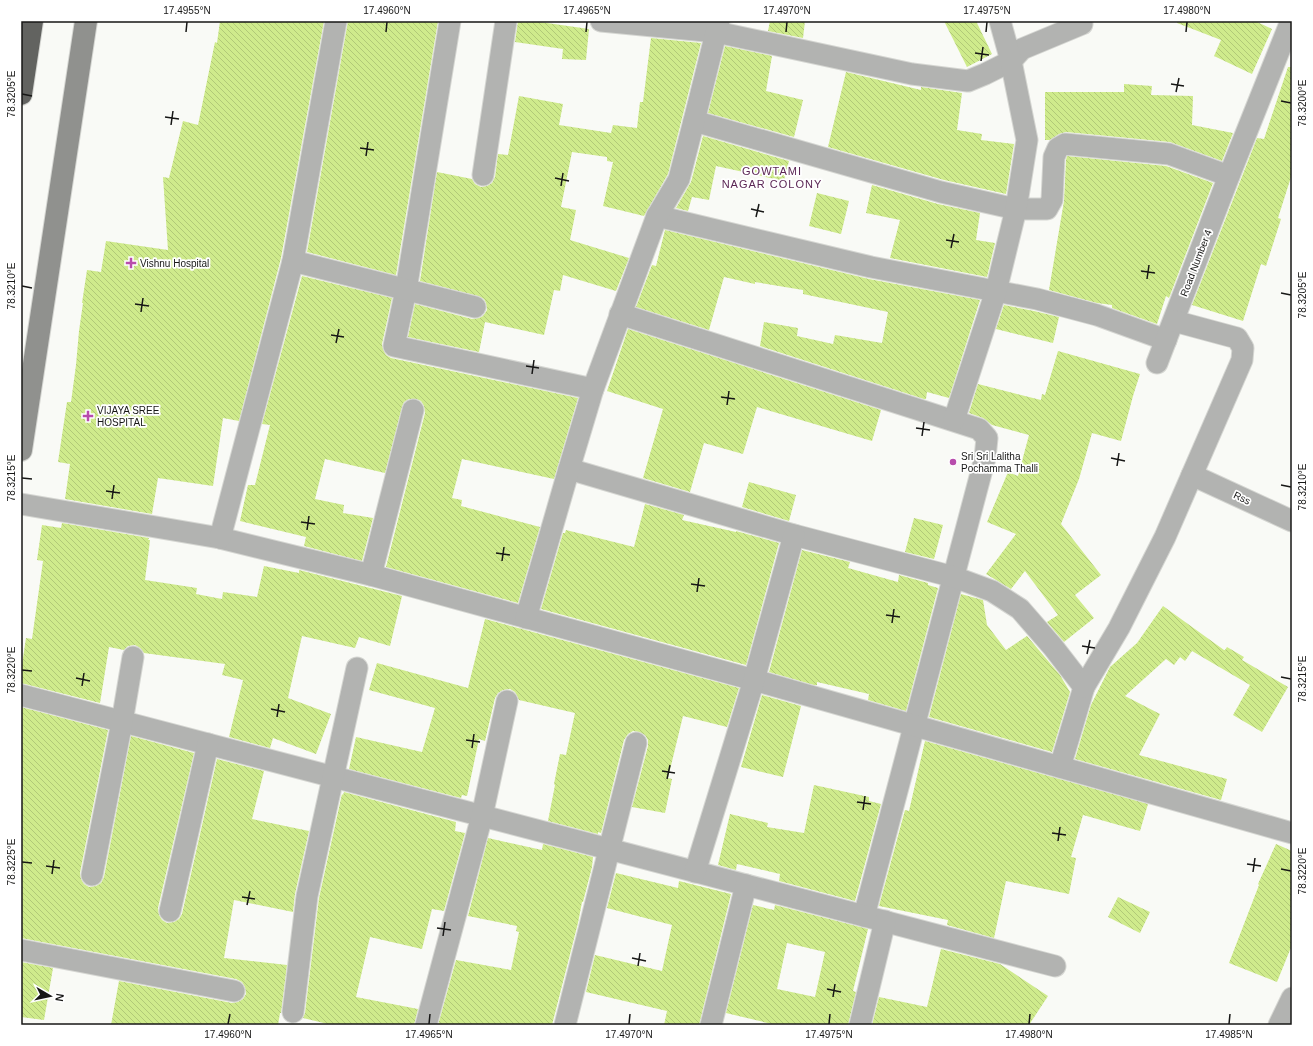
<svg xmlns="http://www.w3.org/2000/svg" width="1313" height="1046" font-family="Helvetica,sans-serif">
<defs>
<pattern id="building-back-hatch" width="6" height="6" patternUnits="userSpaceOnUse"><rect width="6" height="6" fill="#cfeb8c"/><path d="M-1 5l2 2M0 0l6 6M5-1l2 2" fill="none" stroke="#b1c978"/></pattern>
</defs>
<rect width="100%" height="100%" fill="#f9faf6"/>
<!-- building -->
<g fill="url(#building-back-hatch)" fill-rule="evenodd">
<polygon points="220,21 324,21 281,258 239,421 223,418 213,486 158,478 152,514 65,499 70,464 58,462 67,402 71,402 76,365 79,331 83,303 82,303 87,270 101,272 106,241 168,250 163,177 169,178 183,121 198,125 215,42 217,43"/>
<polygon points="348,21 438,21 396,275 307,252"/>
<polygon points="518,21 533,21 589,29 586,60 562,59 563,49 515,42"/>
<polygon points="770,21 805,21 803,38 768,31"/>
<polygon points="944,21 976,21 992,54 967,67"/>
<polygon points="1177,21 1255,21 1272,29 1252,74 1214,56 1221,40 1177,23"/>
<polygon points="651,38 701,43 668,174 644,216 603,206 613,162 607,161 607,157 572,152 561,207 576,210 570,240 629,258 616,291 563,275 560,291 554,290 544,335 485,322 479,352 408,337 415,304 472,319 479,318 483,316 487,310 486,303 484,299 478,296 420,281 437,172 472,179 475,184 481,187 487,186 492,183 495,177 498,154 508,155 519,96 563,104 559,125 611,133 613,125 637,128 640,102 643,102"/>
<polygon points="725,46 772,56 766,91 803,100 794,137 708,113"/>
<polygon points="1288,67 1292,67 1292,174 1278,218 1281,219 1266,266 1261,264 1243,321 1192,305 1257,138 1264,139"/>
<polygon points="846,72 921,90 921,87 962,93 957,130 982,134 981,140 1014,144 1006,194 944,180 828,147"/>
<polygon points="1124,84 1152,86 1151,95 1193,96 1192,125 1233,133 1222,161 1170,142 1066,132 1059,134 1050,140 1045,140 1045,92 1124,92"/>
<polygon points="703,136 789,161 784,181 716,166 709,200 692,197 688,211 676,208 691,182"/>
<polygon points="1067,156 1166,166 1213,183 1169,298 1166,296 1157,324 1112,308 1112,305 1097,303 1049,290 1064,201 1066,160"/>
<polygon points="872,185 938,204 980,213 976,240 995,243 987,277 890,258 900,220 866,213"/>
<polygon points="817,193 849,201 841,234 809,226"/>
<polygon points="665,230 869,279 980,300 949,398 927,392 926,399 924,399 760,346 764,322 798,328 797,336 833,344 835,335 882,343 888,312 803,294 803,290 755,282 755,284 724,277 709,330 636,307 652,265 656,266"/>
<polygon points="302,276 392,298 382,344 383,349 386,355 391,358 578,398 554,479 462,459 452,498 462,500 461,506 540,527 518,603 386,567 425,413 424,406 421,401 416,399 409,399 404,402 402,407 385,473 325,459 315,499 344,505 343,513 373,518 362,561 304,546 306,537 240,521 248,485 255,485 270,425 262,424"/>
<polygon points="1004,305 1034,311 1059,317 1053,343 996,329"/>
<polygon points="628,329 881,410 872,441 757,407 743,454 704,443 690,492 643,478 663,409 607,391"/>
<polygon points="1058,351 1140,374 1133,396 1121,441 1092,433 1079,479 1061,524 1101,575 1075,595 1094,618 1064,642 1047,622 1058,615 1025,571 1011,589 986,574 1016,534 987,522 1008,472 1018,476 1029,435 992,425 983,418 969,413 978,384 1041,400 1042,394 1045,395"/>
<polygon points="749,482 796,495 789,521 742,507"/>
<polygon points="645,504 684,515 682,520 736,532 736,531 779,543 746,665 541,609 563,533 565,533 566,530 634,547"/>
<polygon points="914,518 943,525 934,559 905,552"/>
<polygon points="62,523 149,538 148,540 150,540 145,580 197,588 196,594 222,599 223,592 257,597 264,566 299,573 299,570 402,596 390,646 359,637 355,648 302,636 288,698 331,714 316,754 273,738 270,748 229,737 243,680 222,675 225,664 144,653 140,648 135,645 128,646 124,650 109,647 100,703 21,683 21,671 26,638 32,639 43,561 37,560 42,525 61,528"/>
<polygon points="802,550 850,562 848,568 898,582 899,575 928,583 928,585 938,588 906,711 868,700 869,694 817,682 817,685 814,685 769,672"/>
<polygon points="961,594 983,600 987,625 1006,650 1027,636 1060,675 1070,692 1052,752 929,717"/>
<polygon points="1163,606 1224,650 1225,650 1227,647 1244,657 1242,660 1288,687 1262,732 1233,715 1250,685 1192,651 1185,661 1180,657 1174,665 1166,659 1125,696 1160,714 1139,755 1227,779 1221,800 1075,759 1091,705 1110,667 1137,643"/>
<polygon points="485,619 739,688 727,727 683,716 668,778 672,779 665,813 632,807 648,746 648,740 645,735 639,732 633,731 628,734 624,740 601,833 598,832 598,834 548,821 555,785 554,784 560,754 566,755 575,713 519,700 515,692 510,689 503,690 498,693 495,698 485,741 479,739 467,796 462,795 461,798 349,769 356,737 422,752 435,708 369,690 377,663 468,688"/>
<polygon points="762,695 801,706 783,777 741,767"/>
<polygon points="21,707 108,730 80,873 81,879 84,884 89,887 96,886 101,883 104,877 131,736 194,753 158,908 159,915 162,920 167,923 174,922 179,919 182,914 217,759 264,771 252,819 309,831 295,894 293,912 234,900 224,958 287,965 281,1013 280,1013 278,1025 111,1025 119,981 232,1003 238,1002 243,999 246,994 245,987 242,982 236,979 21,938"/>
<polygon points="925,741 1148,804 1140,831 1083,815 1071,857 1076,858 1069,894 1006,881 994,938 947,925 948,920 879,906 905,810 909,811"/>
<polygon points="814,785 869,797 869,801 881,804 855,901 779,881 780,874 737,864 736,870 718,865 730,814 768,823 767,827 804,833"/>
<polygon points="344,792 456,822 455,831 465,833 444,911 432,909 422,949 370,937 356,997 418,1009 414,1025 332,1025 303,1018 305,1013 319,898 342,794 343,795"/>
<polygon points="488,838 542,850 543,844 593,857 592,867 583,902 582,902 578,923 552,1025 438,1025 456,960 511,970 519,932 516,931 517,926 468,916"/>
<polygon points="1276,844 1292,851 1292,945 1277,982 1229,963 1259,885 1258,884"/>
<polygon points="616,873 678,888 679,881 731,894 699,1025 664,1025 667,1011 586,992 595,955 662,971 672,925 607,908"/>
<polygon points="1118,897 1150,912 1140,933 1108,917"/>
<path d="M753 905 774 910 775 905 868 929 853 991 856 992 848 1025H776L726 1013ZM787 943 825 952 815 997 777 989Z"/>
<polygon points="941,949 1000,964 1048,996 1029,1025 872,1025 879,997 927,1007"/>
<polygon points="21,962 53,968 44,1020 21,1017"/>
</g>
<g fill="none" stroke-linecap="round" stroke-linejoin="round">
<defs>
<g id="street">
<polyline points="450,21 406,290 394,346 593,389"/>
<polyline points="601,21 716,32 912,74 968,81 985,74 1011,61 1022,49 1082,24"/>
<polyline points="694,121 941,192 1016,209 1047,209 1052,200 1054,157 1058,148 1065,144 1169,154 1229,176"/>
<polyline points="483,175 506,21"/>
<polyline points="657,216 871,267 1037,299 1097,315 1166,340"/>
<polyline points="293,261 475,307"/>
<polyline points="620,314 979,429 987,438 985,458 864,916"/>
<polyline points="1157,363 1229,176 1291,21"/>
<polyline points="954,420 996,291 1016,209 1027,140 1011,61 1000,21"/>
<polyline points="569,469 794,535 954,577 992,591 1020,609 1053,647 1084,687 1060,767"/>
<polyline points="1192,475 1292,521"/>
<polyline points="21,504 220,538 371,575 754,680 1292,833"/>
<polyline points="220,538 293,261 336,21"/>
<polyline points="371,575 413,410"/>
<polyline points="526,618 569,469 593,389 657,216 679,179 694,121 719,21"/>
<polyline points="1084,687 1119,628 1165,537 1242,360 1243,348 1237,338 1174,321"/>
<polyline points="21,695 1055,966"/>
<polyline points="695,872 754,680 794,535"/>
<polyline points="92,875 122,722 133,657"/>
<polyline points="170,911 208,744"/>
<polyline points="21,950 234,991"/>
<polyline points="293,1012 307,896 357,668"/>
<polyline points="426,1025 482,816 507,701"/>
<polyline points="565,1025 636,743"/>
<polyline points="711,1025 746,885"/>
<polyline points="860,1025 885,921"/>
<polyline points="1279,1025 1292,998"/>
</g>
<polyline id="secondary" points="21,450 86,21"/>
<polyline id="highway" points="21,94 32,21"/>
</defs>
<!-- street casing -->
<use href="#street" stroke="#d5d6d2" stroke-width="23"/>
<!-- secondary casing -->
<use href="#secondary" stroke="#d5d6d2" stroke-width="24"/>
<!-- highway casing -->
<use href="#highway" stroke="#d5d6d2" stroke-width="24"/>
<!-- street -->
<use href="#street" stroke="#b2b3b1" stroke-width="21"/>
<!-- secondary -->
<use href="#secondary" stroke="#90918e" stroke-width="22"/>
<!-- highway -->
<use href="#highway" stroke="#626360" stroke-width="22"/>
</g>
<!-- ticks -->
<path fill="none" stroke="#171716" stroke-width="1.5" d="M186 32 187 22M386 32 387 22M586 32 587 22M786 32 787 22M986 32 987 22M1186 32 1187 22M975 53 989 55M981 61 983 47M1171 84 1184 86M1176 92 1179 78M22 94 32 96M1281 101 1291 103M165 117 179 119M171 125 173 111M360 148 374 150M366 156 368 142M555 178 569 181M561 186 563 173M751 209 764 212M756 217 759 204M946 240 959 242M951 248 954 234M1141 271 1155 273M1147 279 1149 265M22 286 32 288M1281 293 1291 295M135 304 149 306M141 312 143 298M331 335 344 337M336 343 339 329M526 366 539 368M532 374 534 360M721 397 735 399M727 405 729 391M916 428 930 430M922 436 924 422M1111 458 1125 461M1117 466 1119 453M22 478 32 479M1281 485 1291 487M106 491 120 493M112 499 114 485M301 522 315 524M307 530 309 516M496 553 510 555M502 561 504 547M691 584 705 586M697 592 699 578M886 615 900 617M892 623 894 609M1082 646 1095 648M1087 654 1090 640M22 670 32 671M1281 677 1291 679M76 678 90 681M82 686 84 673M271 709 285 712M277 717 279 704M466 740 480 742M472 748 474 734M662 771 675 773M667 779 670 765M857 802 871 804M863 810 865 796M1052 833 1066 835M1058 841 1060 827M22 862 32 863M1247 864 1261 866M46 866 60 868M1281 869 1291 871M1253 872 1255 858M52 874 54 860M242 897 255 899M247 905 250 891M437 928 451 930M443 936 445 922M632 958 646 961M638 966 640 953M827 989 841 992M833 997 835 984M228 1024 230 1014M429 1024 430 1014M629 1024 630 1014M829 1024 830 1014M1029 1024 1030 1014M1229 1024 1230 1014"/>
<!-- markers -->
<g fill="#b84cac" stroke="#fff" stroke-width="1.5">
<path d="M129 257h4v4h4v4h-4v4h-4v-4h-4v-4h4z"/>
<path d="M86 410h4v4h4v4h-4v4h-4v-4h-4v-4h4z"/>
<circle cx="953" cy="462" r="4"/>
</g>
<g text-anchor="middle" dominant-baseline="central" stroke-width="3.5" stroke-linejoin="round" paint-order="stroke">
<!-- poi labels -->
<g font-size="10" fill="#171716" stroke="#fff" text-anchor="start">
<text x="140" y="263">Vishnu Hospital</text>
<text x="97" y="410">VIJAYA SREE<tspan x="97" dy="12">HOSPITAL</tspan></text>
<text x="961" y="456">Sri Sri Lalitha<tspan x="961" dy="12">Pochamma Thalli</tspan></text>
</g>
<!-- street labels -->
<g font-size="10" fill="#171716" stroke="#fff">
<text transform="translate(1196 263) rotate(-69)">Road Number 4</text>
<text transform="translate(1242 498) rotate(25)">Rss</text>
</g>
<!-- neighbourhood labels -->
<g font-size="11" letter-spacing="1" fill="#5b2655" stroke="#fff">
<text x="772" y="171">GOWTAMI<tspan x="772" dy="13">NAGAR COLONY</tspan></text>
</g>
</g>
<!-- border -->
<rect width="1313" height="1046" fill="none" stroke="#ffffff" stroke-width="44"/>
<!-- north arrow -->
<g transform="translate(50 996) rotate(99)" stroke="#ffffff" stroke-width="3" paint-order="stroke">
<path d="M0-3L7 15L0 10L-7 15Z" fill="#171716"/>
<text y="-6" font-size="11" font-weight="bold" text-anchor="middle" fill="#171716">N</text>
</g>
<rect x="22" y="22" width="1269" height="1002" fill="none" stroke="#171716" stroke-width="1.5"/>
<g font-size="10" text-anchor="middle" fill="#171716">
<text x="187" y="14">17.4955°N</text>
<text x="387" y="14">17.4960°N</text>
<text x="587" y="14">17.4965°N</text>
<text x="787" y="14">17.4970°N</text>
<text x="987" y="14">17.4975°N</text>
<text x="1187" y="14">17.4980°N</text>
<text transform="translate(11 94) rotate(-90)" y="4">78.3205°E</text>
<text transform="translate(1302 103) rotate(-90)" y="4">78.3200°E</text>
<text transform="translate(11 286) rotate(-90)" y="4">78.3210°E</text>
<text transform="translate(1302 295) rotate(-90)" y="4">78.3205°E</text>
<text transform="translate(11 478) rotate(-90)" y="4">78.3215°E</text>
<text transform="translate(1302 487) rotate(-90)" y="4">78.3210°E</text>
<text transform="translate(11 670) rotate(-90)" y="4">78.3220°E</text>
<text transform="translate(1302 679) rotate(-90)" y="4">78.3215°E</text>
<text transform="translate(11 862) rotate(-90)" y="4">78.3225°E</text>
<text transform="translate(1302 871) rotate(-90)" y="4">78.3220°E</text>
<text x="228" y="1038">17.4960°N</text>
<text x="429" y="1038">17.4965°N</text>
<text x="629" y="1038">17.4970°N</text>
<text x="829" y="1038">17.4975°N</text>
<text x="1029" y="1038">17.4980°N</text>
<text x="1229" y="1038">17.4985°N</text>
</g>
</svg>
